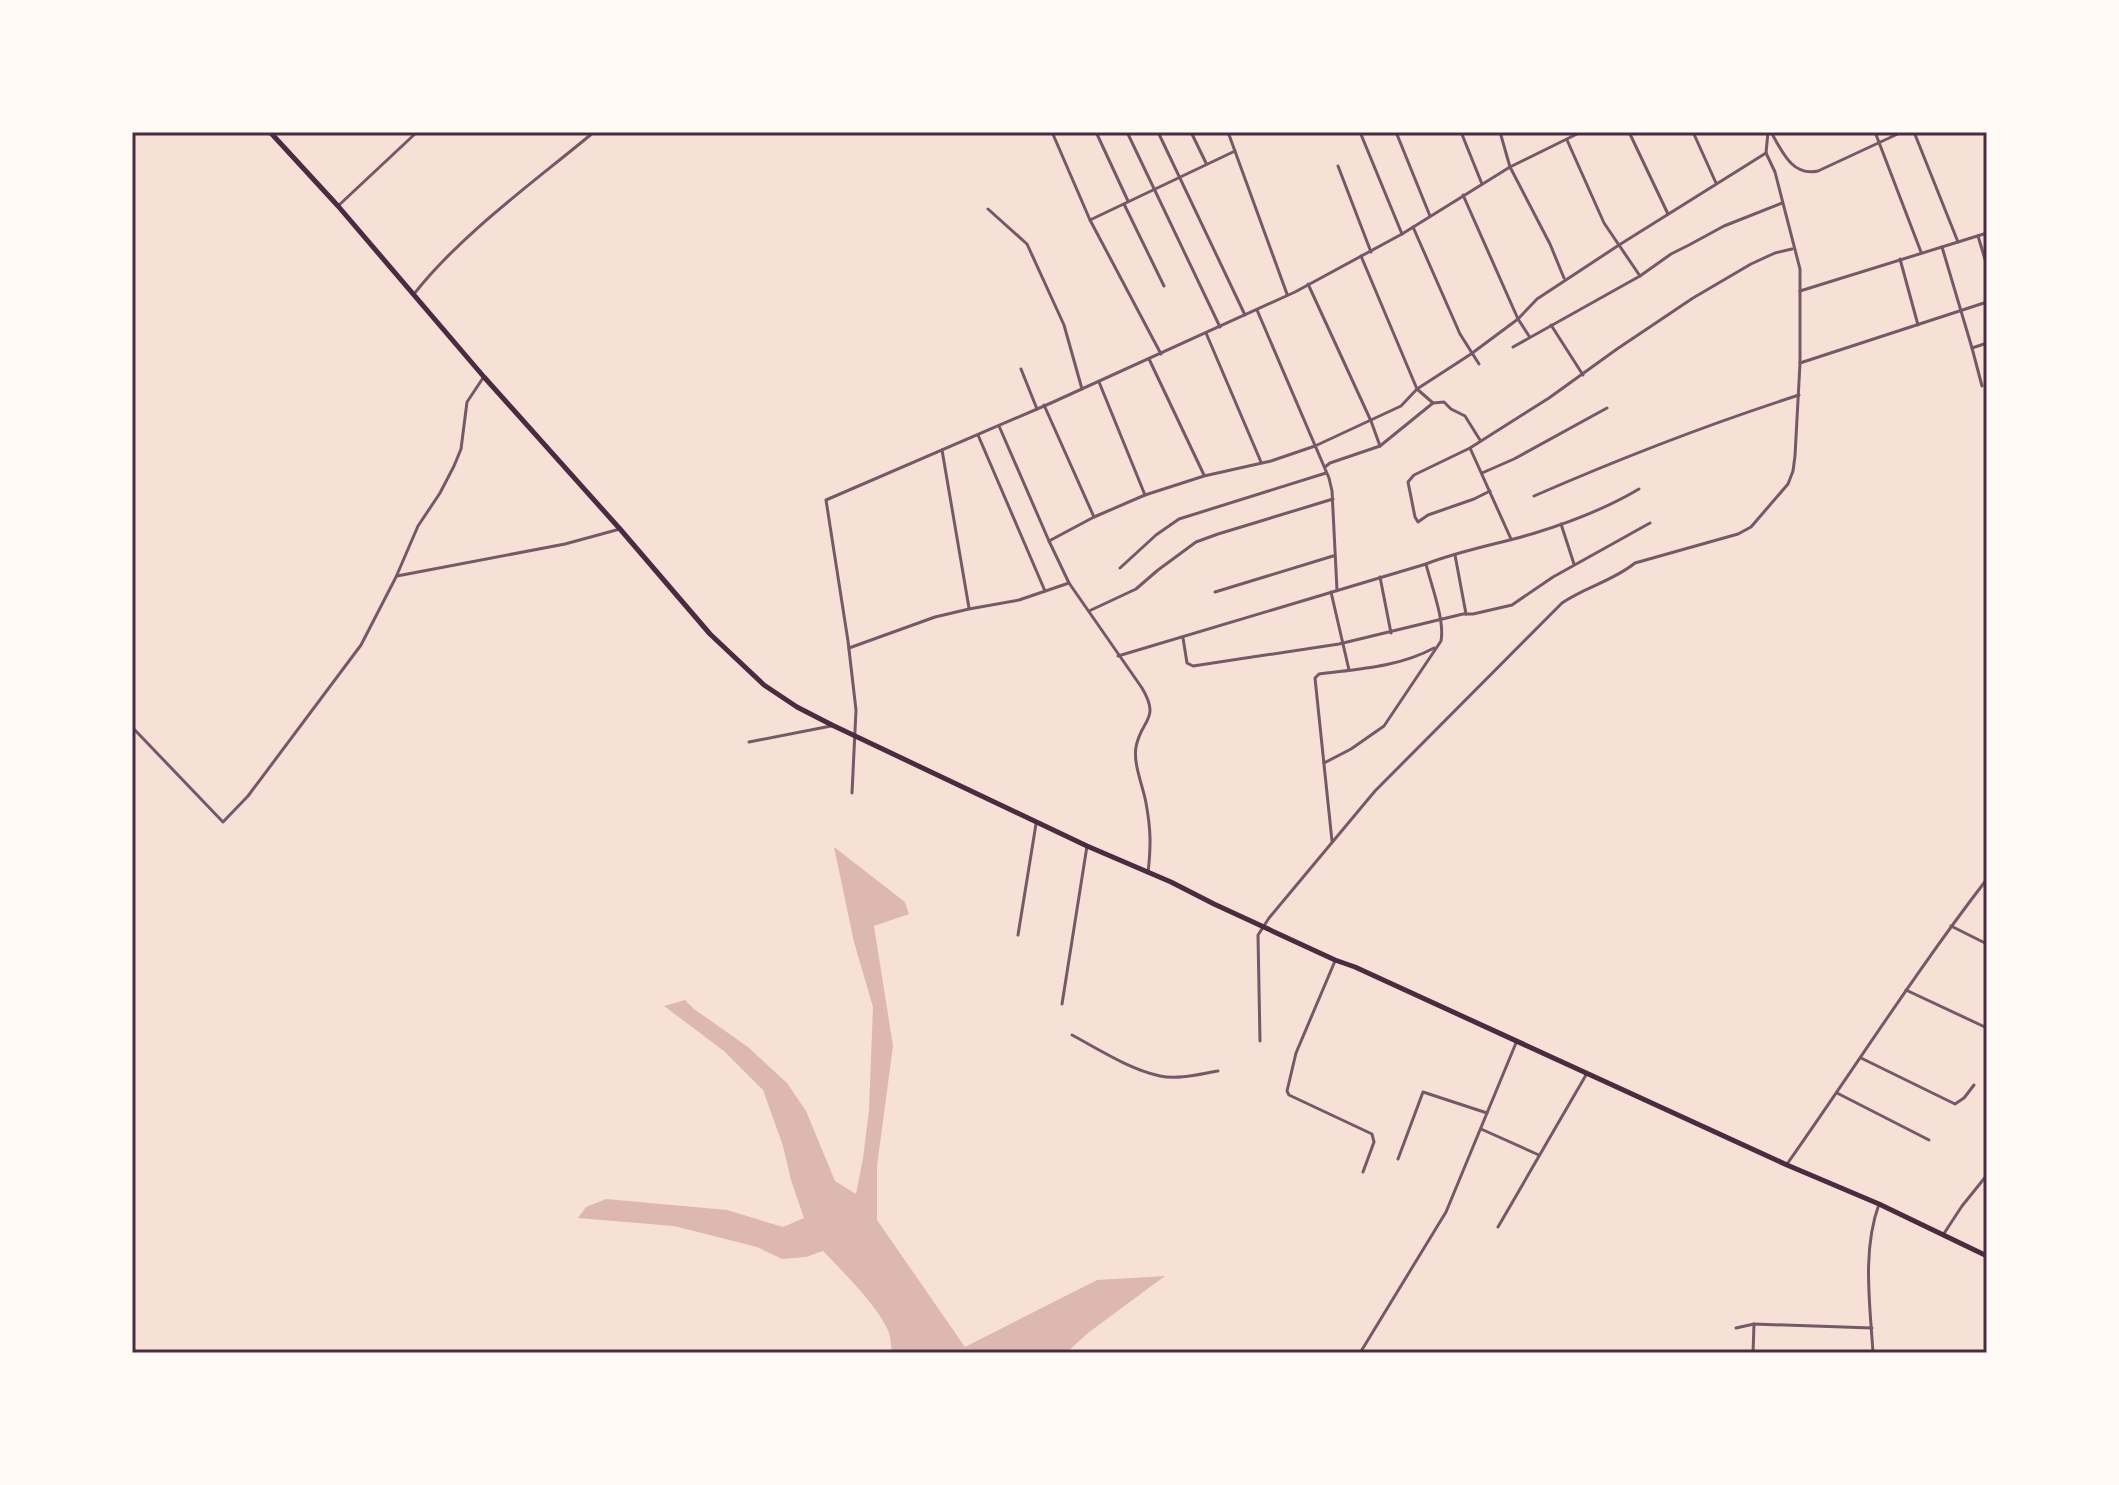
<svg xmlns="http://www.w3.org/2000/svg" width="2119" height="1485" font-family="'Archivo Narrow',sans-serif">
<rect width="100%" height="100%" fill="#f7e1d7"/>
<!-- water -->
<path fill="#dcb8b0" d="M834 847 905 902 909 914 874 926 893 1046 877 1166V1220L965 1347 1097 1280 1165 1276 1088 1333 1066 1353H892C891 1347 891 1339 889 1333 879 1307 843 1272 823 1251L806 1257 782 1259 757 1247 674 1226 578 1218 586 1207 606 1199 727 1210 783 1227 804 1218 791 1180 783 1146 763 1090 724 1051 664 1006 685 1000 694 1009 748 1047 787 1083 806 1111 835 1181 856 1194 863 1158 869 1110 873 1007 854 942Z"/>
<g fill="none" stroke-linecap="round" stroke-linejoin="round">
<!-- minor -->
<g stroke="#755966" stroke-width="3">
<polyline points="1052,132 1090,220 1161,354"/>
<polyline points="1096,132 1128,201"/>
<polyline points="1127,132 1220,327"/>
<polyline points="1158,132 1245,315"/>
<polyline points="1191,132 1206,163"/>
<polyline points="1228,132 1287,294"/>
<polyline points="1360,132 1402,234"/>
<polyline points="1396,132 1430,216"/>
<polyline points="1461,132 1482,184"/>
<polyline points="1500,132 1510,167 1550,244 1564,278"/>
<polyline points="1629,132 1668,214"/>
<polyline points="1693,132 1716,183"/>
<path d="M1771 132C1782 151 1792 177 1818 171L1902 132"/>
<polyline points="1875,132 1921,252"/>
<polyline points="1914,132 1958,242"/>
<polyline points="1567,140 1604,223 1640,276"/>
<polyline points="1338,166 1371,252"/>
<polyline points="1463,195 1518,319 1529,336"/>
<polyline points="1124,204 1164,286"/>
<polyline points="338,206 417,132"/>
<polyline points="988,209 1027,244 1064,325 1082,389"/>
<polyline points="1090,220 1235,151"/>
<polyline points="1413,227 1460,334 1479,364"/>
<polyline points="1978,236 1987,266"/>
<polyline points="1942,247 1972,348 1987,343"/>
<polyline points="1361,256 1417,389 1433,403 1444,402 1451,409 1465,416 1480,440"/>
<polyline points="1900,259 1918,325"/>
<polyline points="1308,284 1371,421 1380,446 1330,463 1325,467"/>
<polyline points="1800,291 1987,233"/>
<path d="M414 294C462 233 534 182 594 132"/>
<polyline points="1257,310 1329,478 1332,491 1337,590"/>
<polyline points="1551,325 1583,375"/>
<polyline points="1206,333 1261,462"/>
<polyline points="1513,347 1640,276 1671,254 1689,245 1724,226 1782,203"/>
<polyline points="1972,348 1982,386"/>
<polyline points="1149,359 1204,475"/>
<polyline points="1800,363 1987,302"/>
<polyline points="1021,369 1037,409"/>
<polyline points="1099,382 1145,495"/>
<polyline points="1044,405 1094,517"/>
<path d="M999 426 1049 541 1069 583 1142 688C1161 720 1141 719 1136 747 1133 764 1143 786 1146 803 1151 830 1151 846 1148 873"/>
<polyline points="978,435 1045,591"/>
<polyline points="1380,446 1433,403"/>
<polyline points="1470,448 1511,539"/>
<polyline points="942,450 969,608"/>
<polyline points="1482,473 1514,459 1607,408"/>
<polyline points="1490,491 1474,499 1428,515 1418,522 1415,517 1408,482 1414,475 1470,448 1549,398 1617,349 1693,298 1751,264 1775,253 1792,249"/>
<path d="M1534 496C1621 458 1709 424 1799 395"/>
<polyline points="1561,524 1574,564"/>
<polyline points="1049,541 1094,517 1145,495 1204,476 1271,461 1315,446 1401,406 1417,389 1471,354 1518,319 1537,299 1619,245 1766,153"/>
<polyline points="1455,555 1466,614"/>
<polyline points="1120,568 1156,535 1179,519 1326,473"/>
<polyline points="397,576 565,544 620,529"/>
<polyline points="1380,577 1391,633"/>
<polyline points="1215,592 1333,556"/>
<polyline points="1331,592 1349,670"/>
<polyline points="1089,611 1136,589 1158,570 1196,542 1218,534 1333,499"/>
<polyline points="1183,638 1187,663 1193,666 1339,644 1463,614 1473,614 1512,605 1553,577 1650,523"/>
<polyline points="849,648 935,617 969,609 1019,600 1069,583"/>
<path d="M1118 656 1426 564C1462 550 1499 544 1535 533 1571 522 1607 508 1639 489"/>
<polyline points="132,727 223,822 248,796 361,645 396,577 418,526 440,493 454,466 461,449 467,402 483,378"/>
<polyline points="749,742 831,726"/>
<path d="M1324 763 1351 749 1384 726 1441 641C1445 620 1431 585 1426 564"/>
<polyline points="852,793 856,710 848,641 826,500 1051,403 1295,292 1402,234 1510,167 1581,132"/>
<path d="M1332 841 1315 678 1319 674C1358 669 1399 667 1434 648"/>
<polyline points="1951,926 1987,944"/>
<polyline points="1018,935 1036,824"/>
<polyline points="1335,961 1296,1053 1287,1091 1289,1095 1372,1134 1374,1142 1363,1172"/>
<polyline points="1906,990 1987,1028"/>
<polyline points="1062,1004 1087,846"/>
<path d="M1072 1035C1100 1050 1129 1069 1160 1076 1178 1080 1200 1074 1218 1071"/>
<path d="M1260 1041 1258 935 1269 918 1375 791 1562 603C1585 587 1613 581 1635 563L1738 534 1751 527 1788 484 1793 471 1795 456 1800 363V269L1775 172 1766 153 1768 132"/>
<polyline points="1861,1058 1955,1104 1964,1098 1974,1085"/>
<polyline points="1837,1093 1929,1140"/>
<polyline points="1481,1129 1539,1155"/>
<polyline points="1398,1159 1423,1092 1487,1113"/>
<path d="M1787 1164C1854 1069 1916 971 1987 879"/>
<polyline points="1498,1227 1586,1075"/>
<polyline points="1943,1235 1962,1206 1987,1175"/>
<polyline points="1736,1328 1754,1324 1872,1328"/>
<polyline points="1360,1353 1446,1212 1516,1043"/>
<polyline points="1753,1353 1754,1324"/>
<path d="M1873 1353C1870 1304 1862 1251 1879 1204"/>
</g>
<!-- primary -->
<polyline stroke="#4a2c40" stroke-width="5" points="270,132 338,206 484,377 620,529 710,634 764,685 797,707 832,725 1087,846 1171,882 1214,904 1335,960 1355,967 1787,1165 1879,1204 1987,1256"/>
</g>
<!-- border -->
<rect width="2119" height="1485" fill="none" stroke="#fffaf5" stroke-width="268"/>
<rect x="134" y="134" width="1851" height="1217" fill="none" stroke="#4a2c40" stroke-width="3"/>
</svg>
